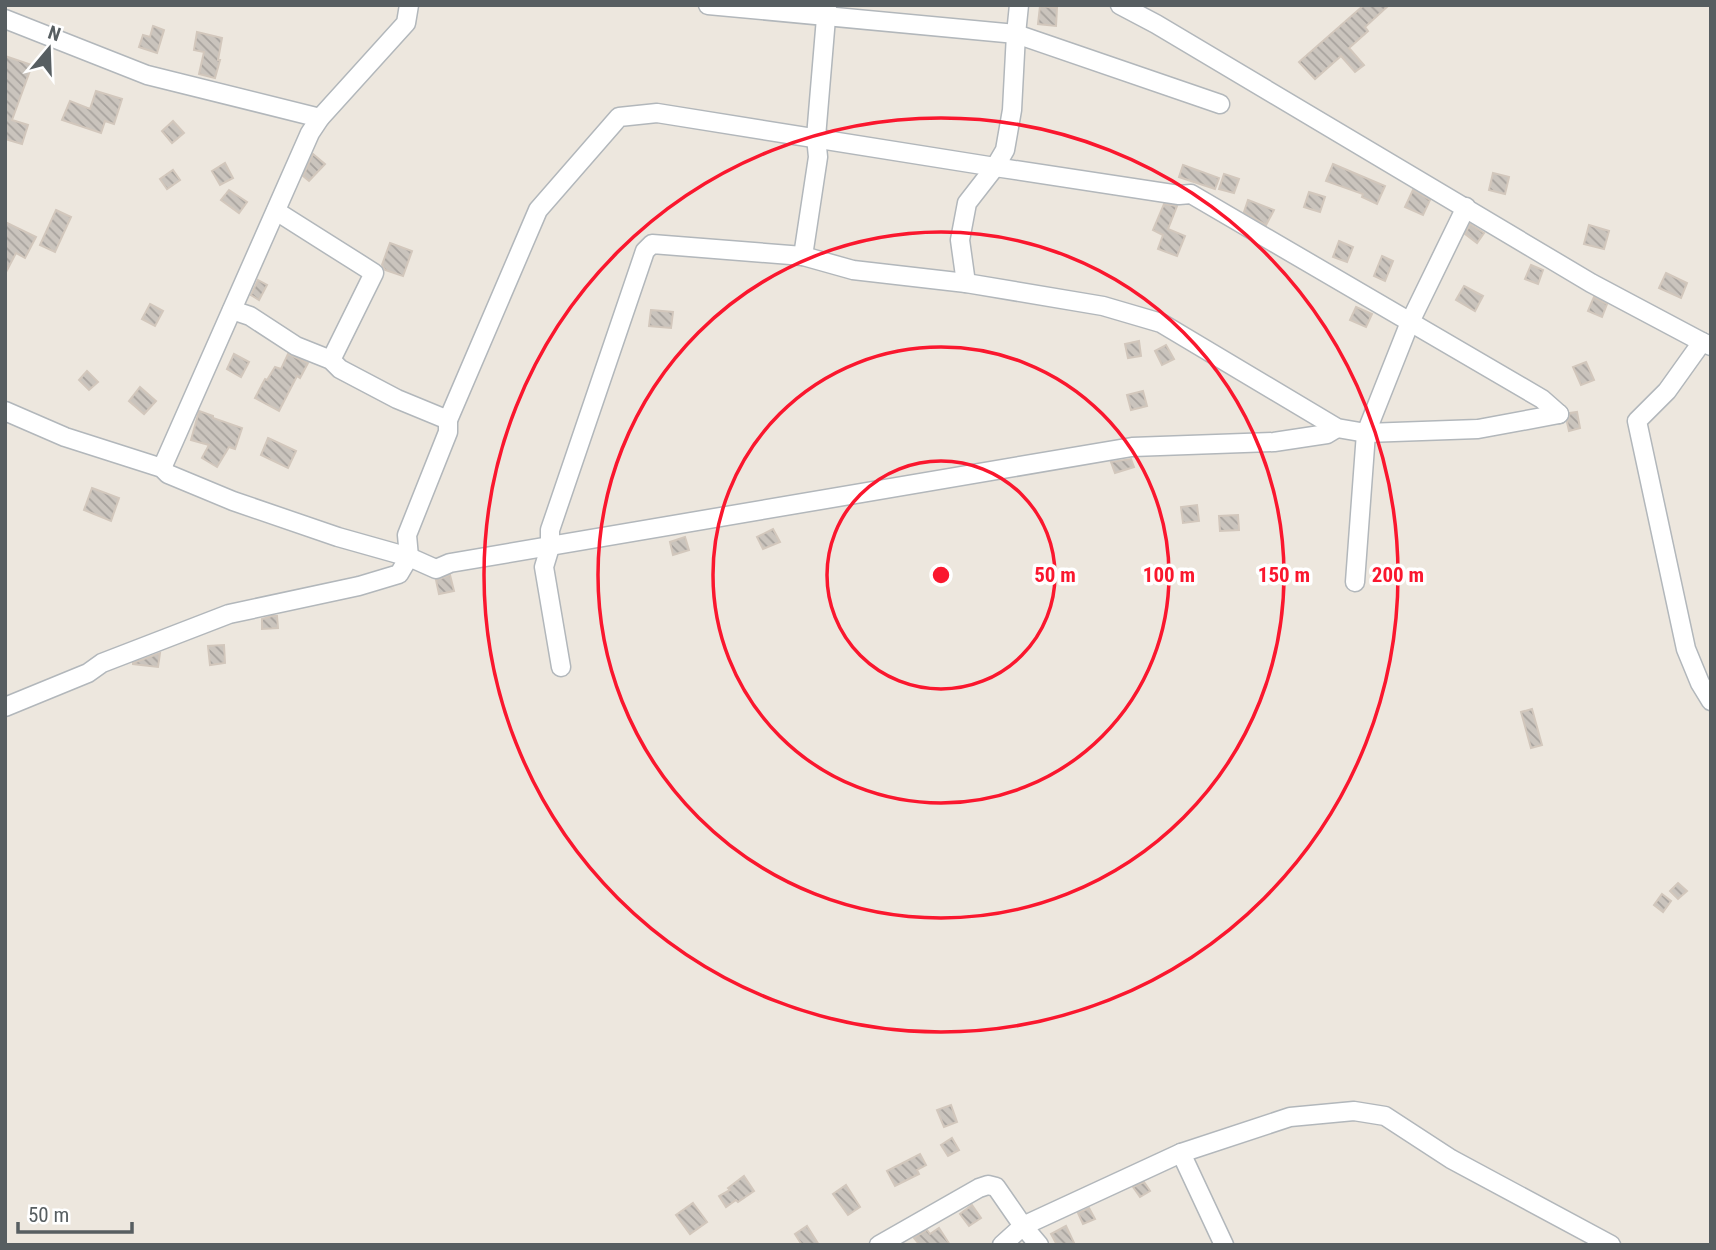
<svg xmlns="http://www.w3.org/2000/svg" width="1716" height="1250" font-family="'Roboto Condensed',sans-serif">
<defs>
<pattern id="building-back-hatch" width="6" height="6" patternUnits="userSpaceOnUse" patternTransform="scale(1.75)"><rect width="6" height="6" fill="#cac4bd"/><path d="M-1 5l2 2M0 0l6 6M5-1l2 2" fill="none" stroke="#a7a29d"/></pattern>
</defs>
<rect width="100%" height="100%" fill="#ede7de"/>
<!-- building -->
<g fill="url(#building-back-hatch)" stroke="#d2c7bc" stroke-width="2">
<polygon points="1364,5 1389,5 1365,27 1368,31 1349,48 1364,65 1355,72 1341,56 1315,79 1299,62"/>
<polygon points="1040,6 1057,8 1056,26 1038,24"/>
<polygon points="153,26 164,30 157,53 139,47 143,35 150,37"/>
<polygon points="197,32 222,38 218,60 220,60 215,78 199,74 204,52 194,50"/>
<polygon points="5,56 32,65 12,120 28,125 22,144 5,139"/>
<polygon points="96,91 122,99 114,124 105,121 101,133 62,120 70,101 90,109"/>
<polygon points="173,121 184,133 172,143 162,131"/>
<polygon points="313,154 325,164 309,181 303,176"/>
<polygon points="225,163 233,178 220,185 212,171"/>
<polygon points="1333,164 1385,186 1377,204 1362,197 1363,194 1326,181"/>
<polygon points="1183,165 1219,178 1215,189 1179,177"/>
<polygon points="173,170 180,180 167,189 160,179"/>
<polygon points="1493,173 1509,177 1505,194 1489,190"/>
<polygon points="1224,174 1239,179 1234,193 1219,189"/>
<polygon points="229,190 247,202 239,213 221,200"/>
<polygon points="1413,190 1430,200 1423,215 1405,207"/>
<polygon points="1309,192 1325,197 1320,212 1304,207"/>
<polygon points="1248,200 1274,210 1266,225 1244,212"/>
<polygon points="1164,204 1177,206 1168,229 1185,236 1177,256 1158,249 1163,235 1153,230"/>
<polygon points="56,210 71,217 55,252 40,245"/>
<polygon points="5,222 36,237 25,258 16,253 5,274"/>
<polygon points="1470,224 1484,233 1477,243 1465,234"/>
<polygon points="1589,225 1609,231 1604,249 1584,244"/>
<polygon points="1339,241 1353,247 1347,262 1333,257"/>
<polygon points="390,243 412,251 403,276 385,270 382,265"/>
<polygon points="1382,256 1393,261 1385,281 1374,276"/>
<polygon points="1531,265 1543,270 1538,284 1525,279"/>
<polygon points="1666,273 1687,283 1681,298 1659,288"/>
<polygon points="258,280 267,285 259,300 251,295"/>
<polygon points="1464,286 1483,296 1475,311 1456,300"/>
<polygon points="1594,297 1607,304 1602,317 1588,311"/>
<polygon points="150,304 163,311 155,326 142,319"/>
<polygon points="1356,307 1372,314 1366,327 1350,320"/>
<polygon points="651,310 673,312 671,328 649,326"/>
<polygon points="1139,341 1141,356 1128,358 1125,344"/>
<polygon points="1166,345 1174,359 1162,365 1155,351"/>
<polygon points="234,354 249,362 241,377 227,369"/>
<polygon points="288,354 308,363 300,378 297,376 279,411 255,398 265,379 267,380 275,367 281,369"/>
<polygon points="1586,362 1594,380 1581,385 1573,367"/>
<polygon points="87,371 98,382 89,390 79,380"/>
<polygon points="140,387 156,401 144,414 129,401"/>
<polygon points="1143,391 1147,406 1131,410 1127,395"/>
<polygon points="199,411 213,416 213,418 242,428 235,449 229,447 217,467 202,458 209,445 191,440"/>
<polygon points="1577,412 1580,428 1569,431 1567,422 1570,413"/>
<polygon points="268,438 296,451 288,468 261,455"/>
<polygon points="1131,459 1134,467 1115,473 1111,462"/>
<polygon points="92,488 119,498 111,521 84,510"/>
<polygon points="1197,505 1199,521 1183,523 1181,507"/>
<polygon points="1238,515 1239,530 1220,531 1219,516"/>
<polygon points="773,529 780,542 763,549 757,537"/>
<polygon points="685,537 689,550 673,555 670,542"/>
<polygon points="450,575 454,591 439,594 436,580"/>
<polygon points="272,616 277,616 278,628 262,629 262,619"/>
<polygon points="224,645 225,663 210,665 208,646"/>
<polygon points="160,653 158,667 133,664 133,663"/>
<polygon points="1532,709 1542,745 1531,748 1521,712"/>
<polygon points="1678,883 1687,891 1678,899 1670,891"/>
<polygon points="1662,894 1671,901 1663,912 1654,905"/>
<polygon points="951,1105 957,1122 944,1127 937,1110"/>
<polygon points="952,1138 959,1150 948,1156 941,1145"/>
<polygon points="920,1154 926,1165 917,1170 919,1174 895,1186 887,1171"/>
<polygon points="744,1176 754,1191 738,1202 736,1200 726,1207 719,1196 730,1190 728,1188"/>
<polygon points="1144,1182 1150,1191 1140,1197 1133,1187"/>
<polygon points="846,1185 860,1207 848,1215 833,1194"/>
<polygon points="693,1203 707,1222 690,1234 676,1215"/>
<polygon points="972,1205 981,1218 969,1226 960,1214"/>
<polygon points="1089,1208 1095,1219 1083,1224 1078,1213"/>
<polygon points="807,1226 819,1245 802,1245 795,1234"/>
<polygon points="1066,1226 1075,1245 1057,1245 1051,1234"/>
<polygon points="939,1228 950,1245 916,1245 918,1243 914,1238 927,1230 930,1234"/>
</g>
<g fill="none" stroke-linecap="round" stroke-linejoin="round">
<defs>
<g id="street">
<polyline points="708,5 1016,34 1220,104"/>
<polyline points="1120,5 1156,24 1591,283 1702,342"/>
<polyline points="5,19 147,75 320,118"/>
<polyline points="276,211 374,273 331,360"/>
<polyline points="803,256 818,157 816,137 827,6"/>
<polyline points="966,283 960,240 967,203 995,167 1005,150 1012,110 1016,34 1019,5"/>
<polyline points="232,310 250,316 296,346 331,360 340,369 397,399 448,420"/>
<polyline points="1711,346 1702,342 1667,391 1637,421 1686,649 1700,683 1711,701"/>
<polyline points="5,411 65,437 162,468 168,474 233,501 338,537 409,557 436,569 450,563 1132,447 1274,442 1327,434 1337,428"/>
<polyline points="162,468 310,133 320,118 406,23 409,5"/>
<polyline points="1355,582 1366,433 1410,322 1466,207"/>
<polyline points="561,667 544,567 550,547 550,530 645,251 652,244 803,256 853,270 966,283 1103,306 1161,323 1337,428 1366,433 1478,429 1559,414"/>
<polyline points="5,707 88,673 102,663 229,614 359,586 399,574 409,557 407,535 448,432 448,420 538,210 619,117 657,113 995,167 1179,195 1191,194 1542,399 1559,414"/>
<polyline points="1181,1153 1224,1245"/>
<polyline points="879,1245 979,1188 988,1185 996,1187 1023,1226 1039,1245"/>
<polyline points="1002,1245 1023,1226 1181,1153 1290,1117 1354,1111 1385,1116 1451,1159 1611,1245"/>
</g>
</defs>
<!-- street casing -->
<use href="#street" stroke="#b2b7bb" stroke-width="21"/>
<!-- street -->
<use href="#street" stroke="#fff" stroke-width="18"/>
</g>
<!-- distance rings -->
<g fill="none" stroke="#fa172e" stroke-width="3.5">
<circle cx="941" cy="575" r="114"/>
<circle cx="941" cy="575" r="228"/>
<circle cx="941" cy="575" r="343"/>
<circle cx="941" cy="575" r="457"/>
</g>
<circle cx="941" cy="575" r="10" fill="#fa172e" stroke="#fff" stroke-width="3.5"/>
<g font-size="21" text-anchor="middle" font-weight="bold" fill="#fa172e" stroke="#fff" stroke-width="7" stroke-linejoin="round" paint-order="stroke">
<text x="1055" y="582">50 m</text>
<text x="1169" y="582">100 m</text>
<text x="1284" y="582">150 m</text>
<text x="1398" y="582">200 m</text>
</g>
<!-- border -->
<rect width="1716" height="1250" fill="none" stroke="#575e61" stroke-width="14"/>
<!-- north arrow -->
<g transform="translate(49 49) rotate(19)" stroke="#ffffff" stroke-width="5" paint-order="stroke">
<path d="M0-5L12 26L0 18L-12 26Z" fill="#575e61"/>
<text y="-10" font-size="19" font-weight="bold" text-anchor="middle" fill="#575e61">N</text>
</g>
<!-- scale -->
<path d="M18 1222v10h114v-10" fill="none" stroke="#575e61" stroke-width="3.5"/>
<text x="28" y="1222" font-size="21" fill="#575e61" stroke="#ffffff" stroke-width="5" paint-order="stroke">50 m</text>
</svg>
